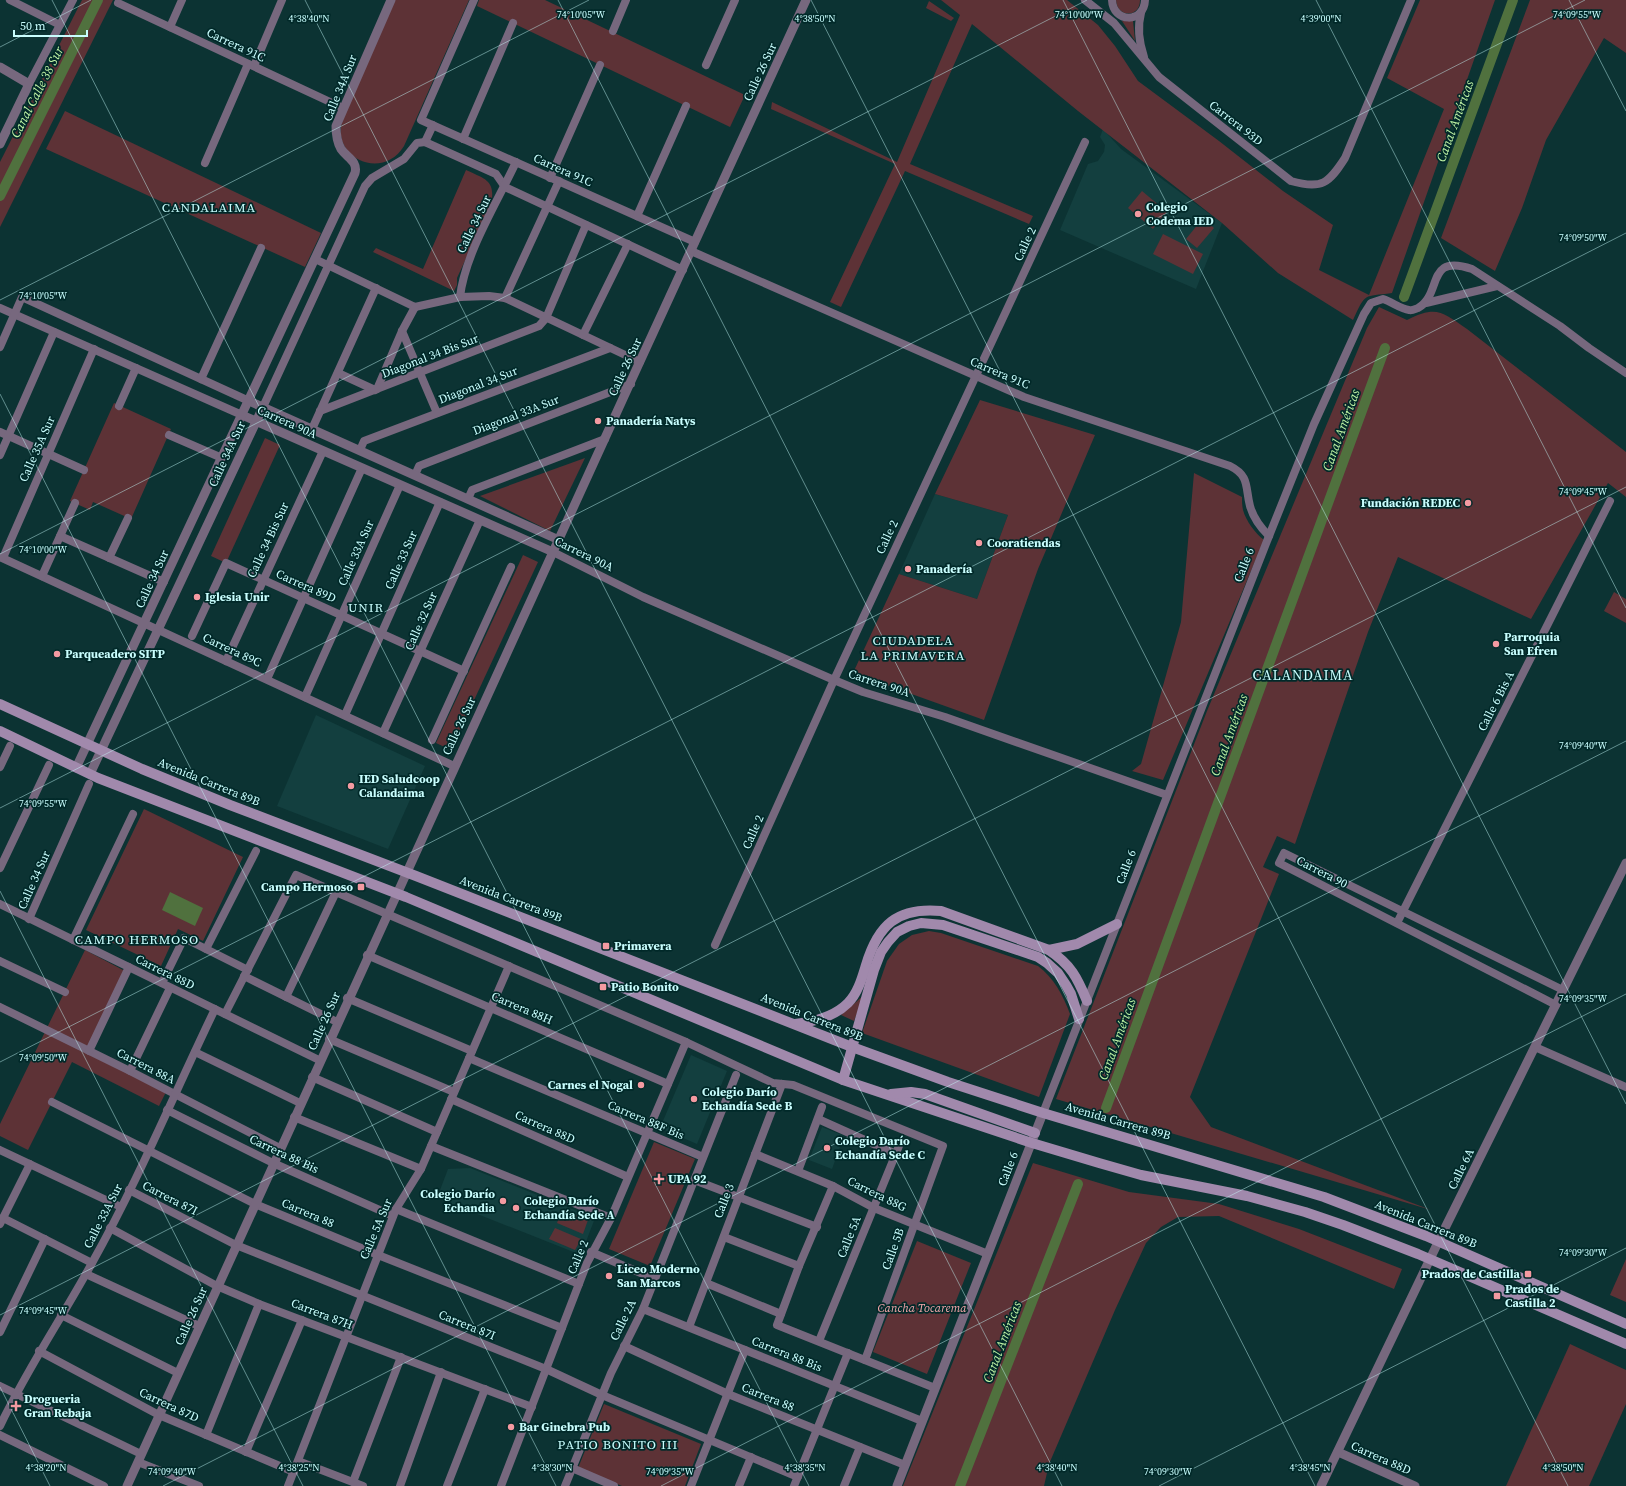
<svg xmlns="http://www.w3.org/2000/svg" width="1626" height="1486" font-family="'Source Serif 4',serif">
<rect width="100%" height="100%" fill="#0c3333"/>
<!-- built -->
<g fill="#133f3f">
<polygon points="1103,129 1121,149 1222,223 1196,289 1060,230 1088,164 1098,161 1104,152 1105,145 1100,137"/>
<polygon points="935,494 1008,515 977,599 899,574"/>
<polygon points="316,715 425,766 388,849 277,806"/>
<polygon points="691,1055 727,1071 697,1144 660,1128"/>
<polygon points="822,1127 844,1136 832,1169 809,1160"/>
<polygon points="470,1168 595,1218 581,1255 437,1198 448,1169"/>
</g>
<!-- green -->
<g fill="#5d3236">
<polygon points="82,0 113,0 0,227 0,162"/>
<path d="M395 0H469L404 146C382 182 329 157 343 119Z"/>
<polygon points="479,0 545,0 745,95 730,127 477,6"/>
<path d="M941 0H1067L1098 25 1115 46 1138 81 1219 141 1283 191 1333 225 1319 270 1369 295 1444 109 1387 78 1420 0H1495L1392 293C1363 297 1366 292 1353 320L1278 273 1222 223 1078 111 972 24 910 164 1033 216 1029 224 905 171 841 307 830 302 895 164 771 109 772 102 897 162 960 15Z"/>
<path d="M1116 0H1140C1140 18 1117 18 1116 0Z"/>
<polygon points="1530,0 1626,0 1626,53 1604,38 1546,140 1522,208 1495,271 1441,238"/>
<polygon points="929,1 954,18 951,21 926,8"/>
<polygon points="1122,21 1133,21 1135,41"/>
<polygon points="65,111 321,233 305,267 46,149"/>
<path d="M466 170C485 179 496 180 491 204L457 278V285L454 291 373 252 376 248 423 269Z"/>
<polygon points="1142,191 1167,212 1153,229 1128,208"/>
<polygon points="1203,218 1214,228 1197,248 1186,239"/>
<polygon points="1163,234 1203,254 1193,274 1153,254"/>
<path d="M1379 307 1407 320C1437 305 1442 312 1467 329L1626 452V497L1608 483 1531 619 1398 557 1368 632 1295 844 1277 836 1263 867 1279 874 1190 1097 1211 1127 1431 1210 1056 1099 1207 711 1367 328Z"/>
<polygon points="980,400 1095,435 1038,569 984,720 853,673 899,574 977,599 1008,515 935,494"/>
<polygon points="114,403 171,429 131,519 93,502 90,510 70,501"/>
<polygon points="265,438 280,445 226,563 211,556"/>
<polygon points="585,458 550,531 480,496"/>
<path d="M1194 473 1242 497C1242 501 1242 506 1243 510 1246 521 1255 533 1264 540L1163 780 1132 771 1141 764 1181 622Z"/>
<polygon points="523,555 538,562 451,750 436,743"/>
<polygon points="1614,592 1626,599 1626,623 1604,611"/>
<polygon points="144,809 243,857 203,941 178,929 161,966 86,930"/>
<path d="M929 931 941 933 1038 966C1054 978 1063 995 1070 1014L1039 1097 862 1033 887 961 899 944 912 935Z"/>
<polygon points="85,950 125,971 88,1049 167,1090 159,1106 72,1062 28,1150 0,1136 0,1124"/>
<polygon points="864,995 854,1021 841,1015"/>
<polygon points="654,1142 695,1159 650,1266 609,1249"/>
<polygon points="1033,1163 1129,1192 1219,1204 1299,1229 1402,1269 1394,1289 1219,1216 1178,1217 1161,1227 1146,1243 1115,1310 1049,1464 1044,1486 903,1486"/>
<polygon points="562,1210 588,1220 583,1234 557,1223"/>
<polygon points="555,1228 581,1239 575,1250 549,1239"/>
<polygon points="917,1241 971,1263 927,1374 873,1352"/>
<polygon points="1626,1259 1626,1302 1610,1295"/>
<polygon points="1570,1344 1626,1370 1626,1404 1589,1486 1506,1486"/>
<polygon points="604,1404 701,1444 685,1486 622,1486 578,1468"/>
</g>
<!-- water -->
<polygon fill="#50713e" points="170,892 203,908 195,926 162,910"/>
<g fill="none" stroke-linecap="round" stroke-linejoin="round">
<!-- canal -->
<g stroke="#50713e" stroke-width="10">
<polyline points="0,196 98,0"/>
<polyline points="1404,297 1513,0"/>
<polyline points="1106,1108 1385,348"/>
<polyline points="960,1486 1078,1184"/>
</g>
<!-- minor -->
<g stroke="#77687e" stroke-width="8">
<polyline points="10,0 60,25"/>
<polyline points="474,0 421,120 695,242"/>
<path d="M1085 0 1114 23 1159 77 1291 181C1322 190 1329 183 1345 158L1411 0"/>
<path d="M1112 0C1113 23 1144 24 1145 0"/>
<polyline points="118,3 343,108"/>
<path d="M1141 13C1137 28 1139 42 1144 57"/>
<polyline points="170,27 182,0"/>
<polyline points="613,31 626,0"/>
<polyline points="706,65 735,0"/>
<polyline points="254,66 282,0"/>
<polyline points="29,84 73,0"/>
<polyline points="463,139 513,23"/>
<polyline points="425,142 496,174 505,187 683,270"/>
<polyline points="425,142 433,125"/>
<polyline points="205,163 248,64"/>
<polyline points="550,178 600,65"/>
<polyline points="637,216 686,106"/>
<path d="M691 251 1024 397 1230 466C1250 476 1245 487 1250 506 1253 517 1261 528 1269 536"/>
<polyline points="315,259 415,307"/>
<path d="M460 297C465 253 497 203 516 162"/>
<polyline points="505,298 559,181"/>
<polyline points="1426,303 1497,286"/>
<polyline points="415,307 460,297 489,296 505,298 640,362"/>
<polyline points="0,308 242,415"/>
<polyline points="402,331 437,413"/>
<polyline points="583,335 628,244"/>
<polyline points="0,347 22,297 249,401"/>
<polyline points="338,373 375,390"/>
<polyline points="201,379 261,248"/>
<polyline points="377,389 402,331 415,307"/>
<polyline points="119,406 136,368"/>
<polyline points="263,407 365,186 372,178 404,159 417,143 425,142"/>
<polyline points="320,411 539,326 546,318 586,225"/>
<polyline points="312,429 376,288"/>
<polyline points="0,432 84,470"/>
<polyline points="169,435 222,458"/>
<polyline points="360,450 364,441 610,348"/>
<polyline points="0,455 54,332"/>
<polyline points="415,475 419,466 631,384"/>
<polyline points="468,499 472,490 605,439"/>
<polyline points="60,536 164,582"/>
<polyline points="553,552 643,597 834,680 863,692 945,717 1167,795"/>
<polyline points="0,557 454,766"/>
<polyline points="3,558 94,349"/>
<polyline points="109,558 128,518"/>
<polyline points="42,576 75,503"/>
<polyline points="192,636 226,563 464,671"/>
<polyline points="226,661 323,451"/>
<polyline points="267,679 362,468"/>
<polyline points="305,697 400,485"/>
<polyline points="345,715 440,502"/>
<polyline points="383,733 480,520"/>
<polyline points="432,740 511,567"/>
<polyline points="0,767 10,746"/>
<polyline points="0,868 49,765"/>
<polyline points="0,904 319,1060"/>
<polyline points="29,919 89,784"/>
<polyline points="1397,923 1610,501"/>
<polyline points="73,940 133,814"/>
<polyline points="715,945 834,680 1085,142"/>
<polyline points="206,949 256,851"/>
<polyline points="367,955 668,1084"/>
<polyline points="0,961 65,992"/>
<polyline points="244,976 337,1022"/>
<polyline points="162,983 184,938 248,970"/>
<polyline points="286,997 336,892"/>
<polyline points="347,998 472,1051"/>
<polyline points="1556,1005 1279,863 1284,853 1563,990"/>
<polyline points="0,1007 130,1071 280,1148"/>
<polyline points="225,1014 296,875 686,1042 773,1083 793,1085 943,1146 865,1360"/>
<polyline points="329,1039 454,1092"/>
<polyline points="1535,1047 1626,1087"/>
<polyline points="89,1051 129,967"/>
<polyline points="195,1052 300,1103"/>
<polyline points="469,1058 703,1157"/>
<polyline points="130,1071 170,988"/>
<polyline points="312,1077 437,1132"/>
<polyline points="451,1099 628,1177"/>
<polyline points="52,1102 255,1204 378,1255 562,1328"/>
<polyline points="167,1110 273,1163 393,1216"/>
<path d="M1043 1113 1269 536 1314 424 1364 314 1371 303 1383 299C1392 302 1401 309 1409 310 1412 311 1415 309 1418 308 1443 294 1425 253 1472 269L1560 326 1589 348 1626 373"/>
<polyline points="294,1117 421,1169"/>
<polyline points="818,1119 896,1154"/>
<polyline points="431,1146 611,1218"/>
<polyline points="0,1150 121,1207"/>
<polyline points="755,1154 833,1186 874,1208 988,1254"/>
<polyline points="798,1171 822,1107"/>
<polyline points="694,1180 817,1227"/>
<polyline points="833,1186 799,1266 777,1325 935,1388"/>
<polyline points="129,1190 236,1245 546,1369 602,1395 798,1477"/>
<polyline points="396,1209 579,1284"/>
<polyline points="3,1218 92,1263"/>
<polyline points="0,1224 30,1164"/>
<polyline points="110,1228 217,1286 259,1304 532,1407"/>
<polyline points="724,1237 799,1266"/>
<polyline points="591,1252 655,1279"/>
<polyline points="86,1274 199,1326"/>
<polyline points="706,1283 781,1314"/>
<polyline points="643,1309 922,1421"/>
<polyline points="61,1315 178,1373"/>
<polyline points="689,1327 782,1084"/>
<polyline points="0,1332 45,1239"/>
<polyline points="819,1341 901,1141"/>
<polyline points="624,1346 728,1394 905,1465"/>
<polyline points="39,1351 159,1415 294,1472"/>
<polyline points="0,1386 141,1454"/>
<path d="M0 1426C27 1369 62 1318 92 1263 138 1181 174 1094 215 1009"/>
<polyline points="0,1435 104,1486"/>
<polyline points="206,1435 259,1304"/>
<polyline points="246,1452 302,1320"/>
<polyline points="298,1461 363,1486"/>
<polyline points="138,1462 199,1486"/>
<polyline points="572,1468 614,1486"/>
<polyline points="353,1482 401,1357"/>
<polyline points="288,1486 396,1209 421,1169 509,966"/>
<polyline points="400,1486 441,1372"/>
<polyline points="447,1486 485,1389"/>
<polyline points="501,1486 587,1263 611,1218 686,1042"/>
<polyline points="565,1486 611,1373 643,1309 736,1075"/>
<polyline points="691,1486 745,1350"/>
<polyline points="739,1486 751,1457"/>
<polyline points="794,1486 848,1353"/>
<polyline points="844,1486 860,1447"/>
</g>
<!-- tertiary -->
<g stroke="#77687e" stroke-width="9">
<polyline points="0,67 29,84 0,144"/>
<polyline points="249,401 559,540"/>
<polyline points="242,415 553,552"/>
<path d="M76 768 355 173C358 161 347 158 341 149 337 142 336 134 336 126L391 0"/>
<polyline points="90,774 263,407"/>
<polyline points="1338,1452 1415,1486"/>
<path d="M127 1486C350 989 579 495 806 0"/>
<polyline points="897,1486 1043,1113"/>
<polyline points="1321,1486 1443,1232 1626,863"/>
</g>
<!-- secondary -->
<g stroke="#a189ac" stroke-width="10">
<polyline points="0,704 142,769 230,805 416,876 852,1047 948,1082 1043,1113 1324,1197 1426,1236 1626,1324"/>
<polyline points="0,731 98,778 406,897 843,1080 1032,1143 1099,1163 1141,1175 1247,1196 1305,1212 1343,1225 1418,1254 1626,1344"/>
<polyline points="1049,950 1077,944 1117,924"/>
<path d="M795 1024C813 1022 834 1017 848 1003 858 993 862 978 866 965 878 925 897 907 941 911L1049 950C1071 965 1077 977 1087 1001"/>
<polyline points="843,1080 874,970 881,952 888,942 897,932 909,926 921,923 943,925 1038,957 1047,963 1058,973 1066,985 1071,994 1079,1019"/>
<polyline points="891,1094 911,1092 925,1094 1035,1133"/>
</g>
</g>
<!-- ticks -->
<path fill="none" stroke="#c9fefe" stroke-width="1" stroke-opacity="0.45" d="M52 0 809 1486M305 0 1062 1486M558 0 1315 1486M811 0 1568 1486M1063 0 1626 1104M1316 0 1626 608M1569 0 1626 111M0 47 91 0M0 300 589 0M0 394 556 1486M0 554 1087 0M0 808 1585 0M0 891 303 1486M0 1062 1626 233M0 1315 1626 487M0 1387 50 1486M163 1486 1626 741M661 1486 1626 994M1159 1486 1626 1248"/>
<!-- markers -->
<g fill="#f49aa1" stroke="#012929" stroke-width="1.5">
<circle cx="1138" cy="214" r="4"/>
<circle cx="598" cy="421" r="4"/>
<circle cx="1468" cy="503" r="4"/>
<circle cx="979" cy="543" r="4"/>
<circle cx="908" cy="569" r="4"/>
<circle cx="197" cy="597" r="4"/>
<circle cx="1496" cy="644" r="4"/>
<circle cx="57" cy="654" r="4"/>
<circle cx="351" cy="786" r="4"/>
<rect x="357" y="883" width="8" height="8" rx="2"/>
<rect x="602" y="942" width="8" height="8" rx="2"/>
<rect x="599" y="983" width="8" height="8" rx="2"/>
<circle cx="641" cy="1085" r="4"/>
<circle cx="694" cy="1099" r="4"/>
<circle cx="827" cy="1148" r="4"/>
<path d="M657 1173h4v4h4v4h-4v4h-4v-4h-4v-4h4z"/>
<circle cx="503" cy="1201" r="4"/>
<circle cx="516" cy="1208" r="4"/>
<rect x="1524" y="1270" width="8" height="8" rx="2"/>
<circle cx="609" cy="1276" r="4"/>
<rect x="1493" y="1292" width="8" height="8" rx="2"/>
<path d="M14 1400h4v4h4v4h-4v4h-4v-4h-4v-4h4z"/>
<circle cx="511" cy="1427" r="4"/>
</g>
<g text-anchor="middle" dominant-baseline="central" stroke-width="3.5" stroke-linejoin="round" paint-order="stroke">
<!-- street labels -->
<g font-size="12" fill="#c9fefe" stroke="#012929">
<text transform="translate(236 45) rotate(25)">Carrera 91C</text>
<text transform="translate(760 72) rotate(-65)">Calle 26 Sur</text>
<text transform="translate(340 88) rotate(-68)">Calle 34A Sur</text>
<text transform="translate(1236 123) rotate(38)">Carrera 93D</text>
<text transform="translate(563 170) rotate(24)">Carrera 91C</text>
<text transform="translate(474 224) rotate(-64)">Calle 34 Sur</text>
<text transform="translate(1025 244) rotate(-65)">Calle 2</text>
<text transform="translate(430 356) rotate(-21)">Diagonal 34 Bis Sur</text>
<text transform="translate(625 367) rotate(-65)">Calle 26 Sur</text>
<text transform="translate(1000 373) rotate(23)">Carrera 91C</text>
<text transform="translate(478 385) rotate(-21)">Diagonal 34 Sur</text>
<text transform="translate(516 415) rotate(-21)">Diagonal 33A Sur</text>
<text transform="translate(287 422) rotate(24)">Carrera 90A</text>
<text transform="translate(37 449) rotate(-66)">Calle 35A Sur</text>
<text transform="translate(227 454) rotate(-65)">Calle 34A Sur</text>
<text transform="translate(887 537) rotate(-65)">Calle 2</text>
<text transform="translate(268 540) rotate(-65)">Calle 34 Bis Sur</text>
<text transform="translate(356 553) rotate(-66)">Calle 33A Sur</text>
<text transform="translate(584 554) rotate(26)">Carrera 90A</text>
<text transform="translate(401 560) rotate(-66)">Calle 33 Sur</text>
<text transform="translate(1244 565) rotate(-69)">Calle 6</text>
<text transform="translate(152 579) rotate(-65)">Calle 34 Sur</text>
<text transform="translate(306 586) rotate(24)">Carrera 89D</text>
<text transform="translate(421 621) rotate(-66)">Calle 32 Sur</text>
<text transform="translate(232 650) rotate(25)">Carrera 89C</text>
<text transform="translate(879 683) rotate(18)">Carrera 90A</text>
<text transform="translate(1496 701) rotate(-63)">Calle 6 Bis A</text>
<text transform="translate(459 726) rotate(-65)">Calle 26 Sur</text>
<text transform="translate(209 782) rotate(22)">Avenida Carrera 89B</text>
<text transform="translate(753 832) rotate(-66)">Calle 2</text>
<text transform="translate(1126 867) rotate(-69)">Calle 6</text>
<text transform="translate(1322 872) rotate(27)">Carrera 90</text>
<text transform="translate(34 880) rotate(-66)">Calle 34 Sur</text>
<text transform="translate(511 899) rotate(21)">Avenida Carrera 89B</text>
<text transform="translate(165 972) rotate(26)">Carrera 88D</text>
<text transform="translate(522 1008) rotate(23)">Carrera 88H</text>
<text transform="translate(812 1017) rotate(22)">Avenida Carrera 89B</text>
<text transform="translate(324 1021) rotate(-66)">Calle 26 Sur</text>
<text transform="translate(146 1066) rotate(27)">Carrera 88A</text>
<text transform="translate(646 1120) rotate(23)">Carrera 88F Bis</text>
<text transform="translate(1118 1121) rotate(16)">Avenida Carrera 89B</text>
<text transform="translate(545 1127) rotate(24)">Carrera 88D</text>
<text transform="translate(284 1154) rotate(25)">Carrera 88 Bis</text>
<text transform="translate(1008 1169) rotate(-69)">Calle 6</text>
<text transform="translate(1461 1169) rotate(-64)">Calle 6A</text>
<text transform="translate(877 1194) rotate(26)">Carrera 88G</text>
<text transform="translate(170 1198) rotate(27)">Carrera 87I</text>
<text transform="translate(724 1201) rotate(-69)">Calle 3</text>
<text transform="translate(308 1213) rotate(23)">Carrera 88</text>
<text transform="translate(103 1216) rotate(-63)">Calle 33A Sur</text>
<text transform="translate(1426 1224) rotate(22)">Avenida Carrera 89B</text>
<text transform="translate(376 1229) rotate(-67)">Calle 5A Sur</text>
<text transform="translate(849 1237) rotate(-68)">Calle 5A</text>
<text transform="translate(893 1249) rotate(-70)">Calle 5B</text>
<text transform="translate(578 1257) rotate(-67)">Calle 2</text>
<text transform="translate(322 1314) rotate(21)">Carrera 87H</text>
<text transform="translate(191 1316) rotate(-66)">Calle 26 Sur</text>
<text transform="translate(623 1320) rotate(-64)">Calle 2A</text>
<text transform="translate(467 1325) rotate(22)">Carrera 87I</text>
<text transform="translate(787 1354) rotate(22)">Carrera 88 Bis</text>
<text transform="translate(768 1397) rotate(22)">Carrera 88</text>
<text transform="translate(169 1405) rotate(25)">Carrera 87D</text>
<text transform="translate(1381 1458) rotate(24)">Carrera 88D</text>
</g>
<!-- poi labels -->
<g font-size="12" font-weight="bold" fill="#c9fefe" stroke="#012929" text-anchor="start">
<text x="1146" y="207">Colegio<tspan x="1146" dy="14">Codema IED</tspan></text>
<text x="606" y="421">Panadería Natys</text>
<text x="1460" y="503" text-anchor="end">Fundación REDEC</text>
<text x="987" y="543">Cooratiendas</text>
<text x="916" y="569">Panadería</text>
<text x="205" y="597">Iglesia Unir</text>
<text x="1504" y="637">Parroquia<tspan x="1504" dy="14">San Efren</tspan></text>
<text x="65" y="654">Parqueadero SITP</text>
<text x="359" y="779">IED Saludcoop<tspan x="359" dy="14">Calandaima</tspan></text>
<text x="353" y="887" text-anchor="end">Campo Hermoso</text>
<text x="614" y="946">Primavera</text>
<text x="611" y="987">Patio Bonito</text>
<text x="633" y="1085" text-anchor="end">Carnes el Nogal</text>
<text x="702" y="1092">Colegio Darío<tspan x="702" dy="14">Echandía Sede B</tspan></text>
<text x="835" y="1141">Colegio Darío<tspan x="835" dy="14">Echandía Sede C</tspan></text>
<text x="668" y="1179">UPA 92</text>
<text x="495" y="1194" text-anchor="end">Colegio Darío<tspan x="495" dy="14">Echandia</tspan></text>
<text x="524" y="1201">Colegio Darío<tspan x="524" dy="14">Echandía Sede A</tspan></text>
<text x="617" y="1269">Liceo Moderno<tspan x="617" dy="14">San Marcos</tspan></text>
<text x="1520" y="1274" text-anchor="end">Prados de Castilla</text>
<text x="1505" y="1289">Prados de<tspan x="1505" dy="14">Castilla 2</tspan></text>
<text x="24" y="1399">Drogueria<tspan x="24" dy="14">Gran Rebaja</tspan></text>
<text x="519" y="1427">Bar Ginebra Pub</text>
</g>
<!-- park labels -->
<g font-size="12" font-style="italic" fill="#f4a6aa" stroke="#012929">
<text x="922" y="1308">Cancha Tocarema</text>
</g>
<!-- water labels -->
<g font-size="13" font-style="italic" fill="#c0f4a5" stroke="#012929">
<text transform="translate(37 92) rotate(-63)">Canal Calle 38 Sur</text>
<text transform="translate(1455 121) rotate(-70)">Canal Américas</text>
<text transform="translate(1341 430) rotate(-70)">Canal Américas</text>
<text transform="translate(1229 735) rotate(-70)">Canal Américas</text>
<text transform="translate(1117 1039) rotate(-70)">Canal Américas</text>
<text transform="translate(1002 1342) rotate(-69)">Canal Américas</text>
</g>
<!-- neighbourhood labels -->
<g font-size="13" letter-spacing="1" fill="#c9fefe" stroke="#012929">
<text x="209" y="207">CANDALAIMA</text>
<text x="366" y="607">UNIR</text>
<text x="913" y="640">CIUDADELA<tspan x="913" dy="15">LA PRIMAVERA</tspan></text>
<text x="137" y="939">CAMPO HERMOSO</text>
<text x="618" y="1444">PATIO BONITO III</text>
</g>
<!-- quarter labels -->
<g font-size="14" letter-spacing="1" fill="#c9fefe" stroke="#012929">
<text x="1303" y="675">CALANDAIMA</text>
</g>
</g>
<g font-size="10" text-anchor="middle" fill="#c9fefe" stroke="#012929" stroke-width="3.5" stroke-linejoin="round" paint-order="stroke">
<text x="581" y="18">74°10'05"W</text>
<text x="1079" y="18">74°10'00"W</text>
<text x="1577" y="18">74°09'55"W</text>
<text x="309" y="22">4°38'40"N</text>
<text x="815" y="22">4°38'50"N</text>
<text x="1321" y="22">4°39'00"N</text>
<text x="1583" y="241">74°09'50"W</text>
<text x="43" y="299">74°10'05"W</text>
<text x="1583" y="495">74°09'45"W</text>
<text x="43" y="553">74°10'00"W</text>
<text x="1583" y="749">74°09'40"W</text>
<text x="43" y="807">74°09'55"W</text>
<text x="1583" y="1002">74°09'35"W</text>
<text x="43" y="1061">74°09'50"W</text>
<text x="1583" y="1256">74°09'30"W</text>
<text x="43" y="1314">74°09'45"W</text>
<text x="46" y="1471">4°38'20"N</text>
<text x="299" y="1471">4°38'25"N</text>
<text x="552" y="1471">4°38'30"N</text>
<text x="805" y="1471">4°38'35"N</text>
<text x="1057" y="1471">4°38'40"N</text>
<text x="1310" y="1471">4°38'45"N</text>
<text x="1563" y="1471">4°38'50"N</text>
<text x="172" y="1475">74°09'40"W</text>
<text x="670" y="1475">74°09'35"W</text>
<text x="1168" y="1475">74°09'30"W</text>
</g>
<!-- scale -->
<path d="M14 30v6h73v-6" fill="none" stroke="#c9fefe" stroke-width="2"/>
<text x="20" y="30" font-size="12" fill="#c9fefe" stroke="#012929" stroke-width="3" paint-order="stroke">50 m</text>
</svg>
